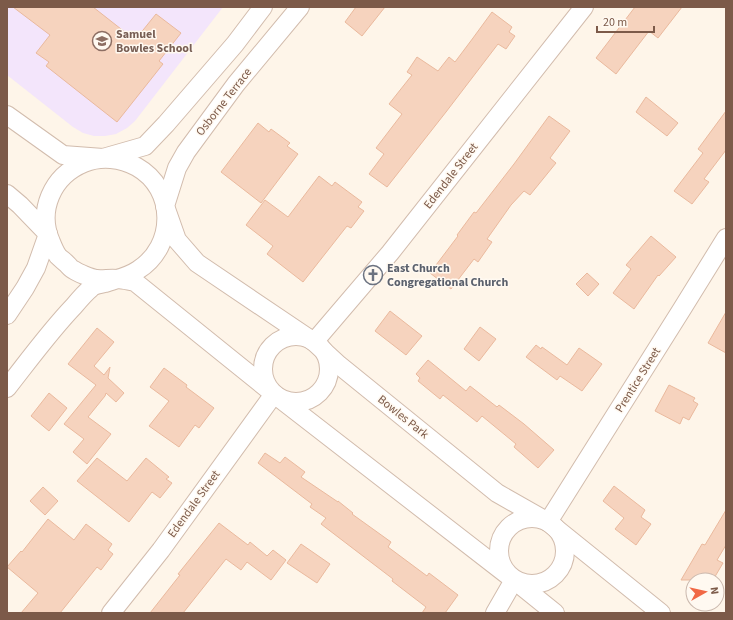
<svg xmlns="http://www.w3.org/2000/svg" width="733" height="620" font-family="'Source Sans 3',sans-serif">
<rect width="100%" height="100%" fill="#fef5e9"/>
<!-- education -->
<polygon fill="#f3e5fb" points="7,7 223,7 135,121 127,128 116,134 105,136 94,136 83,133 73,127 7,75"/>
<!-- building -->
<g fill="#f6d3be" stroke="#eab99d">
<polygon points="13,7 93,7 135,40 156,14 181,33 159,61 163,64 117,122 46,66 49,62 36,53 50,35"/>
<polygon points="356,7 385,7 362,36 345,22"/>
<polygon points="635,7 682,7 658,38 649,31 616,74 596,58"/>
<polygon points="492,12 512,27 509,32 515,36 506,49 498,44 446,112 387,187 369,174 384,154 376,148 402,114 389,104 412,75 407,72 417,57 438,71 449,57 455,62 473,38"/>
<polygon points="646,97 678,123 667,136 636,112"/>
<polygon points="726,111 726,150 704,179 709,182 692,204 674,191 703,153 698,149"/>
<polygon points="549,116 570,131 550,158 556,163 530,195 524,191 511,205 487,239 492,242 478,262 474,259 451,289 430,273 458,236 457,235 474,212 476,213 514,164"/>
<polygon points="258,123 269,132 271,129 290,143 287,146 298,154 261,203 221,172"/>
<polygon points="319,176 332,186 335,182 362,202 358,207 364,211 351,228 347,226 303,282 267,254 273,246 246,225 265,200 288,217"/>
<polygon points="651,236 676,257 659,276 658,275 634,309 613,293 631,269 626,265"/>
<polygon points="587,273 599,284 588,296 576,284"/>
<polygon points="390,311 422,336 406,355 375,331"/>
<polygon points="726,312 726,353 708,343"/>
<polygon points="480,327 496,339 479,361 464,349"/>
<polygon points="97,328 114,342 94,366 104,375 110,367 108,378 124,393 116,402 106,393 105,396 88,417 111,434 87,464 73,452 84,439 64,424 96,385 68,364"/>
<polygon points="536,345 541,349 542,347 567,365 579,348 602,364 582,391 560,376 557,380 526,357"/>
<polygon points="428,360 466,391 470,386 497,407 499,405 524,424 554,450 538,468 514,447 516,444 482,416 477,422 443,395 440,399 418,381 420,378 416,374"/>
<polygon points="164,368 187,385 186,387 214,408 199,428 195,425 179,447 149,426 169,401 150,387"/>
<polygon points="669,385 695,398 693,401 698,404 689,420 683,417 680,424 655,411"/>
<polygon points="49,393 67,408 49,431 31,416"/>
<polygon points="265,453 280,463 285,457 305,472 301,477 338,502 338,501 353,513 352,514 391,542 388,547 427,576 429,573 458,595 445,613 422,613 426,607 392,581 393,579 321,524 326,518 310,507 312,504 258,463"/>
<polygon points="97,458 127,481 146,458 169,477 166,479 172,483 160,498 152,492 129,522 77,481"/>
<polygon points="614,486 645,510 641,517 651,524 636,545 615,529 624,518 603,501"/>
<polygon points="43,487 58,501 45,515 30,501"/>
<polygon points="726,510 726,545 717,560 723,563 713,580 681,580 702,544 705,545"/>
<polygon points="48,519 74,540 86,524 112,544 108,550 113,554 101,570 97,567 60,613 21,613 38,593 7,567 21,551 22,552"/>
<polygon points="219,523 248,545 250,542 267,556 273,550 286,560 271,580 247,562 241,570 226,559 183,613 150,613 180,575 178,574"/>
<polygon points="301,544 330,564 317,583 287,563"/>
</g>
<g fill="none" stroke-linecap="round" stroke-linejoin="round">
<defs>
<g id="minor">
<polyline points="300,7 236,84 186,152 177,168 165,206 177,240 197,263 314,342 339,365 497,493 548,522 661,613"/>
<polyline points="7,115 63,155 103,158 145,146 166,124 235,44 263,7"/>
<polyline points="7,194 20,205 48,234 36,268 25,288 7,315"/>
<circle cx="296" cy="369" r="33"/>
<polyline points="314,342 390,253 584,7"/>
<path d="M7 388C29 360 50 331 74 306 79 300 85 293 91 288 94 285 100 284 105 283 116 279 128 277 138 270 176 246 176 189 137 167 121 158 101 156 84 163 52 176 37 211 51 242 53 247 55 252 58 256 61 259 64 261 67 264 69 266 71 269 74 270 78 273 91 278 96 279 103 280 110 278 117 279 123 279 129 281 135 282L274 394 514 580 555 613"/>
<circle cx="532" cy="551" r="33"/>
<polyline points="548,522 682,309 726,238"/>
<polyline points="111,613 161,550 274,394"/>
<polyline points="495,613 514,580"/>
</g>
</defs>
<!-- minor casing -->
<use href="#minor" stroke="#d2bcad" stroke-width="20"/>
<!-- minor -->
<use href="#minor" stroke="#fff" stroke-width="18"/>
</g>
<!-- icons -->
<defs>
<symbol id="school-ring" viewBox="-11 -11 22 22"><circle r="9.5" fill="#fff9f1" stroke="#8d6e63" stroke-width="1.5"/><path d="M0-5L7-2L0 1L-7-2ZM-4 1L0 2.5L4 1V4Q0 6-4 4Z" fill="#8d6e63"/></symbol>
<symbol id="church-ring" viewBox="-11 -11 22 22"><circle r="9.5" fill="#fff9f1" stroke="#6b7280" stroke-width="1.5"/><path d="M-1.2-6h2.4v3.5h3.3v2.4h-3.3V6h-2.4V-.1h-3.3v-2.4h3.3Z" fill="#6b7280"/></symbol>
</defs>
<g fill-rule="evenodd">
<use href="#school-ring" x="91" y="30" width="22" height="22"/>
<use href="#church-ring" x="362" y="264" width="22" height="22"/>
</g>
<g text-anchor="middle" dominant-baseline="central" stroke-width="3" stroke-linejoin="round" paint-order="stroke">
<!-- education labels -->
<g font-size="12" font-weight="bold" fill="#785e54" stroke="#fff9f1" text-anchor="start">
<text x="116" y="34">Samuel<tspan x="116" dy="14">Bowles School</tspan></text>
</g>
<!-- street labels -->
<g font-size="12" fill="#7c5a49" stroke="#fff9f1">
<text transform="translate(224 102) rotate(-52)">Osborne Terrace</text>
<text transform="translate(451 176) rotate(-52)">Edendale Street</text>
<text transform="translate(638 380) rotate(-58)">Prentice Street</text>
<text transform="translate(403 417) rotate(39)">Bowles Park</text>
<text transform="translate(194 504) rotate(-54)">Edendale Street</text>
</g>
<!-- worship labels -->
<g font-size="12" font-weight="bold" fill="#5b616d" stroke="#fff9f1" text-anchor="start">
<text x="387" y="268">East Church<tspan x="387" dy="14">Congregational Church</tspan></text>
</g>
</g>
<!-- border -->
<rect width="733" height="620" fill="none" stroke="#7c5a49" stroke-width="16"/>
<!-- north arrow -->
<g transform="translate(705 592) rotate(82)"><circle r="19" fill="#fff9f1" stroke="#cbb9ae"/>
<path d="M0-3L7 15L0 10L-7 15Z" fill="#f16845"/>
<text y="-6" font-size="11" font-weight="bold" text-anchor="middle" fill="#7c5a49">N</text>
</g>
<!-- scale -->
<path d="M597 26v6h57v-6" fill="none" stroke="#7c5a49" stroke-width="2"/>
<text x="603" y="26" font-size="12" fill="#7c5a49" stroke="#fff9f1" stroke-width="3" paint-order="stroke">20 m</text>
</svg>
